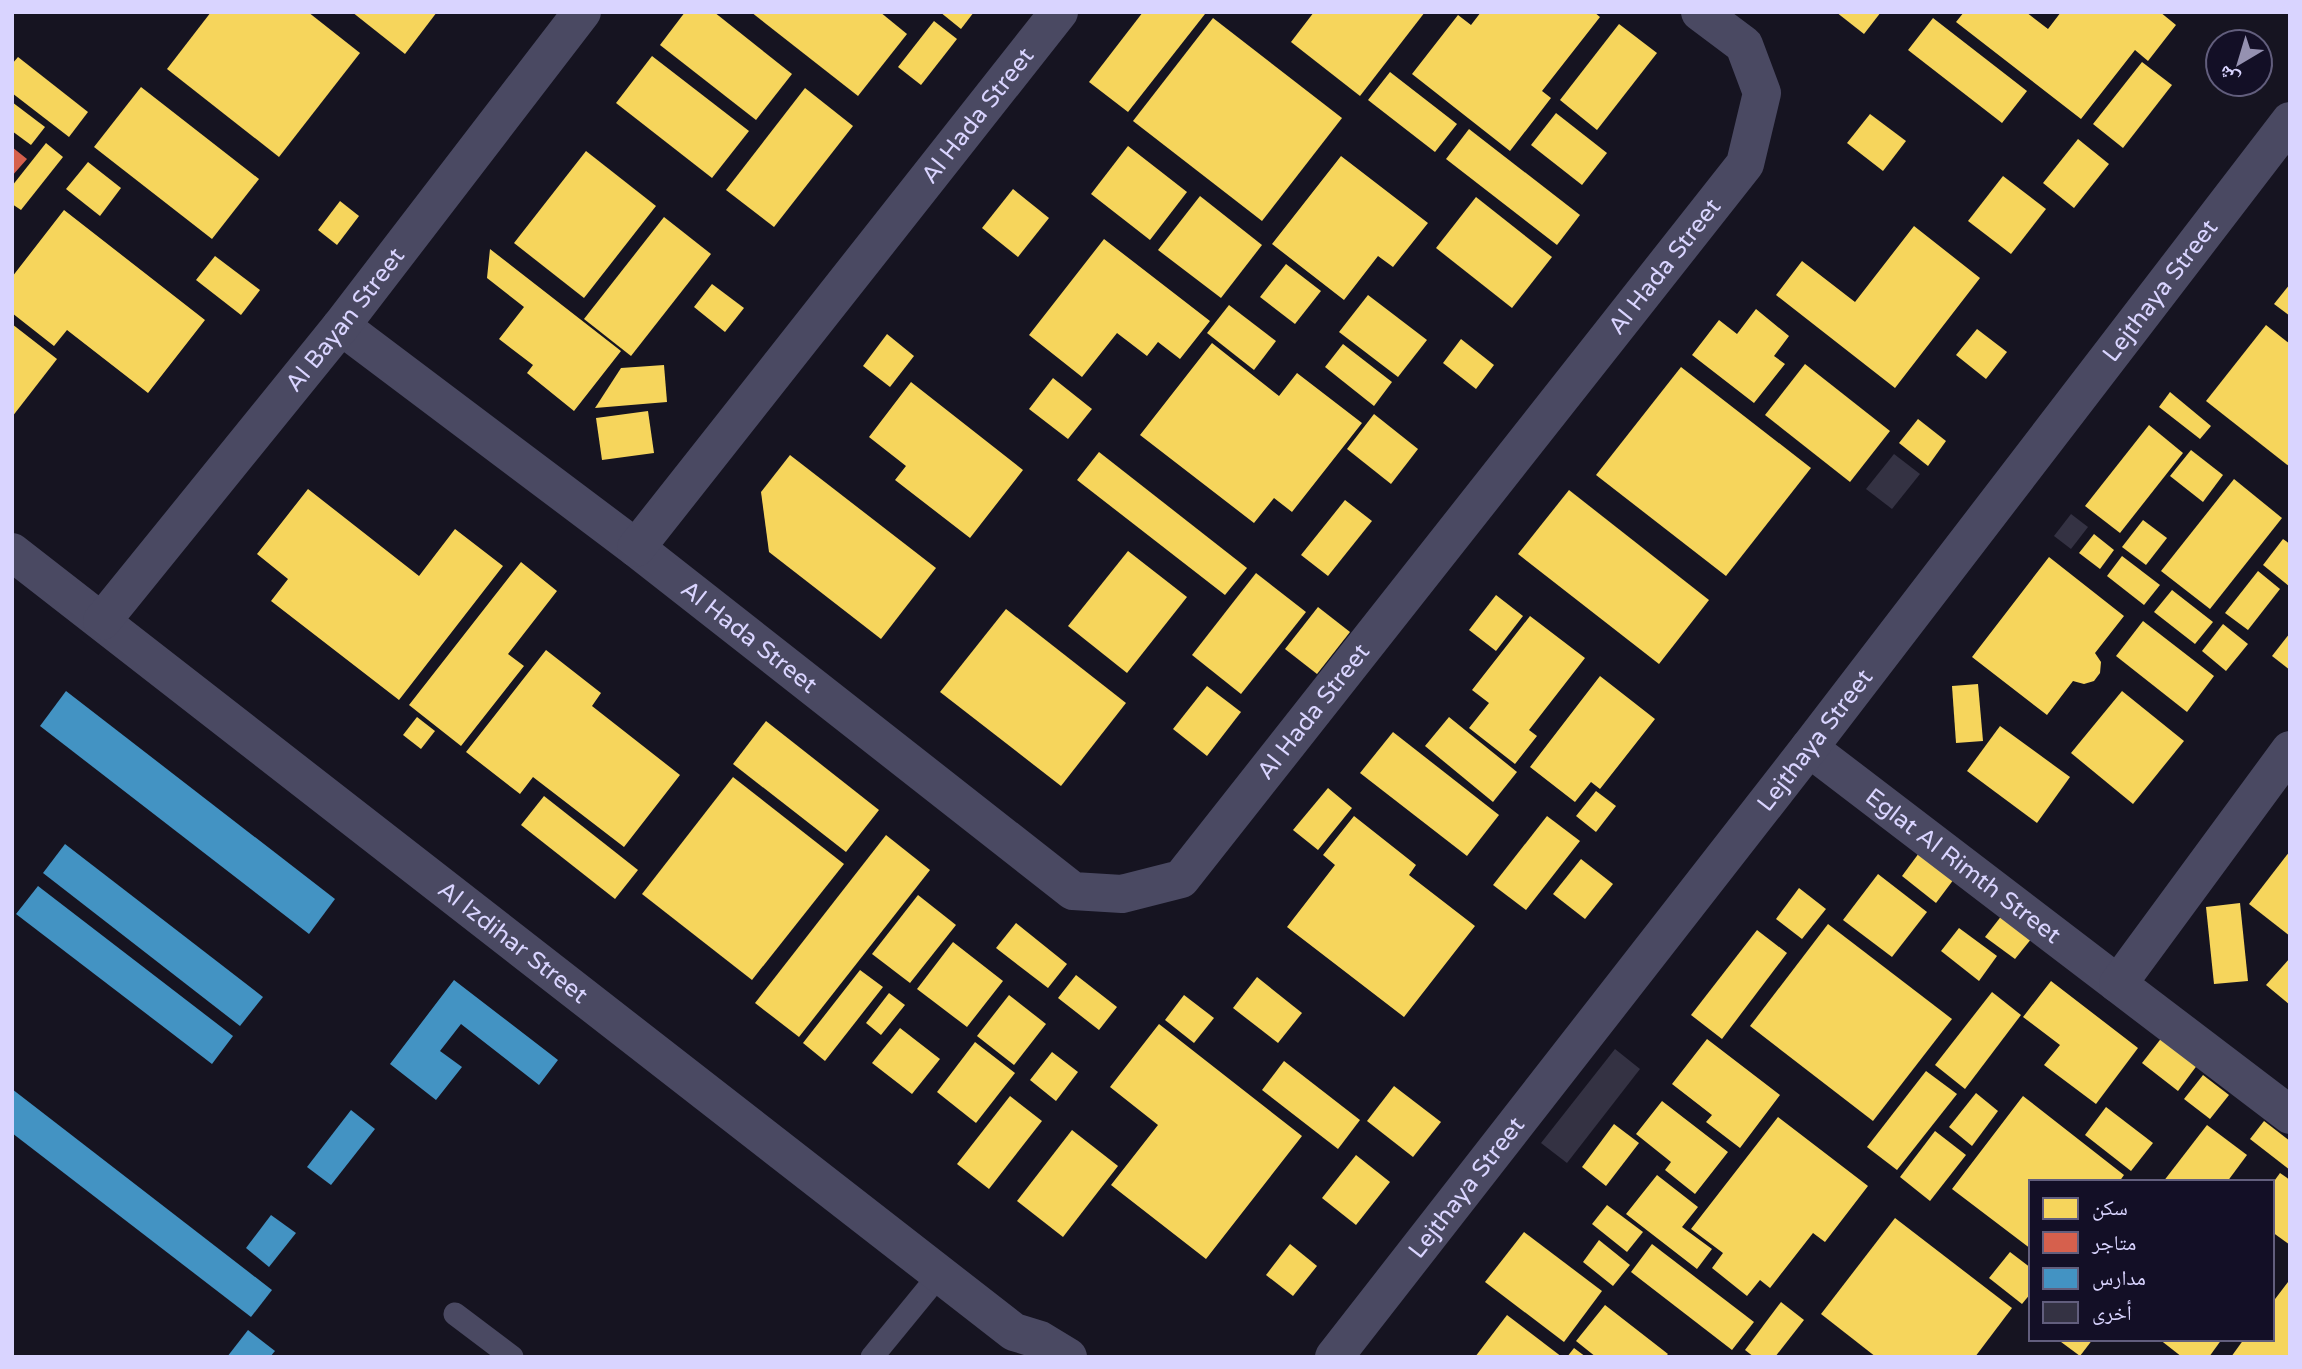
<svg xmlns="http://www.w3.org/2000/svg" width="2302" height="1369" font-family="'Varela Round','Noto Naskh Arabic',sans-serif">
<rect width="100%" height="100%" fill="#161421"/>
<!-- homes -->
<g fill="#f6d55c">
<polygon points="211,12 308,12 360,53 279,157 167,69"/>
<polygon points="352,12 437,12 405,54"/>
<polygon points="685,12 714,12 792,74 756,120 660,45"/>
<polygon points="751,12 880,12 907,34 858,96"/>
<polygon points="940,12 974,12 961,29"/>
<polygon points="1143,12 1205,14 1128,112 1089,82"/>
<polygon points="1314,12 1425,12 1360,96 1291,42"/>
<polygon points="1481,12 1594,12 1600,17 1542,91 1551,98 1510,151 1412,74 1458,15 1471,25"/>
<polygon points="1836,12 1881,12 1864,34"/>
<polygon points="1964,12 2026,12 2048,29 2061,12 2160,12 2176,25 2148,61 2135,50 2081,119 1956,22"/>
<polygon points="1213,18 1342,118 1262,221 1133,121"/>
<polygon points="1933,18 2027,91 2002,123 1908,50"/>
<polygon points="934,21 957,39 921,85 898,67"/>
<polygon points="1619,24 1657,53 1597,130 1560,100"/>
<polygon points="652,56 749,131 712,178 616,103"/>
<polygon points="18,57 88,112 69,137 12,93 12,64"/>
<polygon points="2142,62 2172,85 2123,148 2093,124"/>
<polygon points="1390,72 1457,124 1435,152 1368,100"/>
<polygon points="141,87 259,179 212,239 94,147"/>
<polygon points="805,88 853,126 774,227 726,190"/>
<polygon points="12,102 45,127 31,145 12,131"/>
<polygon points="1556,113 1607,153 1582,185 1531,145"/>
<polygon points="1870,114 1906,141 1883,171 1847,143"/>
<polygon points="1469,129 1580,215 1557,245 1446,159"/>
<polygon points="2078,139 2109,164 2074,208 2043,183"/>
<polygon points="46,143 63,157 21,210 12,204 12,186"/>
<polygon points="1128,146 1187,192 1150,240 1091,194"/>
<polygon points="586,151 656,206 584,298 514,243"/>
<polygon points="1341,156 1428,223 1393,267 1378,256 1344,300 1272,244"/>
<polygon points="88,162 121,188 100,216 66,189"/>
<polygon points="2003,176 2046,209 2011,254 1968,221"/>
<polygon points="1013,189 1049,218 1018,257 982,228"/>
<polygon points="1200,196 1262,245 1221,298 1158,250"/>
<polygon points="1476,197 1552,257 1512,308 1436,248"/>
<polygon points="340,201 359,216 337,245 318,230"/>
<polygon points="64,210 205,320 148,393 67,330 54,346 12,313 12,277"/>
<polygon points="664,217 711,254 631,356 584,319"/>
<polygon points="1914,226 1980,278 1895,388 1776,295 1802,261 1855,302"/>
<polygon points="1104,239 1210,321 1180,359 1158,342 1147,356 1117,333 1082,377 1029,335"/>
<polygon points="490,249 621,351 574,411 527,373 533,365 499,339 524,307 487,278"/>
<polygon points="215,256 260,290 241,315 196,280"/>
<polygon points="1286,264 1321,291 1295,324 1260,297"/>
<polygon points="712,284 744,308 725,332 694,307"/>
<polygon points="2290,284 2290,316 2274,304"/>
<polygon points="1368,295 1427,340 1398,377 1339,332"/>
<polygon points="1229,305 1276,341 1254,370 1207,333"/>
<polygon points="1756,309 1789,336 1774,356 1785,364 1754,403 1692,355 1719,320 1737,334"/>
<polygon points="12,324 57,359 12,417"/>
<polygon points="2266,325 2290,344 2290,467 2206,401"/>
<polygon points="1977,329 2007,352 1986,379 1956,355"/>
<polygon points="887,334 914,356 890,387 863,366"/>
<polygon points="1461,339 1494,365 1476,389 1443,363"/>
<polygon points="1212,343 1279,396 1297,373 1362,423 1292,512 1274,498 1254,523 1140,435"/>
<polygon points="1343,344 1392,382 1374,406 1325,367"/>
<polygon points="1805,364 1890,431 1850,482 1765,415"/>
<polygon points="664,365 667,402 595,408 621,368"/>
<polygon points="1681,367 1811,468 1726,576 1596,475"/>
<polygon points="1053,378 1092,409 1068,439 1029,409"/>
<polygon points="911,382 1023,470 970,538 895,480 906,466 869,437"/>
<polygon points="2170,392 2211,426 2200,439 2159,407"/>
<polygon points="648,411 654,453 602,460 596,418"/>
<polygon points="1374,414 1418,449 1391,484 1347,449"/>
<polygon points="1918,419 1946,441 1928,466 1899,443"/>
<polygon points="2149,425 2183,453 2120,533 2085,506"/>
<polygon points="2191,450 2223,475 2203,502 2170,476"/>
<polygon points="1099,452 1247,568 1225,595 1077,480"/>
<polygon points="790,455 936,568 881,639 769,552 761,492"/>
<polygon points="2234,479 2282,518 2210,609 2161,571"/>
<polygon points="308,489 419,576 455,529 503,566 399,700 271,601 288,579 257,554"/>
<polygon points="1569,490 1709,600 1659,664 1518,554"/>
<polygon points="1345,500 1372,521 1328,576 1301,555"/>
<polygon points="2143,520 2167,538 2146,565 2122,547"/>
<polygon points="2094,534 2114,550 2100,569 2079,553"/>
<polygon points="2283,539 2290,544 2290,587 2263,565"/>
<polygon points="1128,551 1187,597 1127,673 1068,626"/>
<polygon points="2122,556 2160,585 2144,605 2107,576"/>
<polygon points="2049,557 2124,616 2095,653 2101,662 2100,673 2094,681 2084,684 2073,681 2047,715 1972,657"/>
<polygon points="521,562 557,591 508,654 524,666 461,746 409,705"/>
<polygon points="2258,571 2280,589 2248,630 2225,613"/>
<polygon points="1256,573 1306,612 1241,694 1192,655"/>
<polygon points="2172,590 2213,622 2195,644 2154,612"/>
<polygon points="1496,595 1523,616 1496,651 1469,630"/>
<polygon points="1318,607 1350,632 1317,674 1285,649"/>
<polygon points="1006,609 1126,703 1061,786 940,692"/>
<polygon points="1530,616 1585,658 1529,730 1537,736 1515,764 1469,728 1489,703 1472,690"/>
<polygon points="2143,621 2214,676 2187,712 2116,656"/>
<polygon points="2223,624 2248,644 2226,671 2202,651"/>
<polygon points="2290,633 2290,670 2272,656"/>
<polygon points="546,650 601,693 592,706 680,775 624,847 533,777 520,794 466,752"/>
<polygon points="1600,676 1655,719 1600,789 1591,782 1575,802 1530,767"/>
<polygon points="1978,684 1983,741 1956,743 1952,686"/>
<polygon points="1207,686 1241,712 1207,756 1173,729"/>
<polygon points="2122,691 2184,741 2133,804 2071,753"/>
<polygon points="417,717 435,731 421,749 403,735"/>
<polygon points="1449,717 1517,772 1493,802 1425,746"/>
<polygon points="766,721 879,810 846,852 733,764"/>
<polygon points="2000,726 2070,777 2037,823 1967,771"/>
<polygon points="1393,732 1499,815 1467,856 1360,773"/>
<polygon points="733,777 844,864 752,980 642,894"/>
<polygon points="1328,788 1352,808 1318,850 1293,830"/>
<polygon points="1596,791 1616,806 1596,832 1576,816"/>
<polygon points="544,796 638,870 615,899 521,825"/>
<polygon points="1354,816 1416,865 1409,875 1475,926 1404,1017 1287,927 1335,865 1323,855"/>
<polygon points="1547,816 1580,841 1526,910 1493,885"/>
<polygon points="886,835 930,870 799,1037 755,1003"/>
<polygon points="2290,851 2290,936 2249,904"/>
<polygon points="1919,853 1954,879 1936,903 1902,876"/>
<polygon points="1581,859 1613,884 1585,919 1553,894"/>
<polygon points="1878,874 1927,912 1892,957 1843,920"/>
<polygon points="1799,888 1826,909 1802,939 1776,919"/>
<polygon points="918,895 956,925 910,983 872,954"/>
<polygon points="2240,903 2248,981 2214,984 2206,907"/>
<polygon points="2006,910 2036,933 2015,959 1985,937"/>
<polygon points="1016,923 1067,964 1048,988 996,948"/>
<polygon points="1828,924 1952,1019 1873,1121 1750,1026"/>
<polygon points="1959,928 1997,956 1979,981 1941,951"/>
<polygon points="1757,930 1787,953 1722,1039 1691,1015"/>
<polygon points="953,942 1003,981 967,1027 917,989"/>
<polygon points="2290,958 2290,1005 2266,985"/>
<polygon points="860,970 883,987 825,1061 803,1043"/>
<polygon points="1076,975 1117,1007 1099,1030 1058,998"/>
<polygon points="1257,977 1302,1013 1278,1043 1233,1008"/>
<polygon points="2051,981 2138,1048 2096,1104 2044,1065 2060,1045 2023,1017"/>
<polygon points="1992,992 2021,1015 1965,1089 1935,1065"/>
<polygon points="889,993 905,1005 881,1035 866,1023"/>
<polygon points="1009,995 1046,1024 1014,1065 977,1036"/>
<polygon points="1184,995 1214,1018 1194,1043 1165,1020"/>
<polygon points="1159,1024 1302,1136 1206,1259 1111,1185 1158,1125 1110,1087"/>
<polygon points="900,1028 940,1059 912,1094 872,1063"/>
<polygon points="2163,1036 2198,1064 2178,1091 2142,1063"/>
<polygon points="1707,1039 1780,1095 1740,1148 1706,1122 1712,1115 1672,1084"/>
<polygon points="975,1042 1015,1073 976,1123 937,1092"/>
<polygon points="1052,1052 1078,1072 1056,1101 1030,1080"/>
<polygon points="1284,1061 1360,1120 1338,1149 1262,1090"/>
<polygon points="1926,1071 1957,1094 1897,1170 1867,1147"/>
<polygon points="2203,1075 2229,1095 2210,1119 2184,1099"/>
<polygon points="1394,1086 1441,1122 1413,1157 1367,1121"/>
<polygon points="1976,1093 1998,1111 1972,1146 1949,1127"/>
<polygon points="1010,1096 1042,1121 989,1189 957,1164"/>
<polygon points="2023,1096 2124,1175 2119,1182 2031,1182 2031,1249 1952,1189"/>
<polygon points="1662,1101 1728,1152 1695,1194 1665,1170 1671,1162 1636,1134"/>
<polygon points="2106,1107 2153,1143 2131,1171 2085,1135"/>
<polygon points="1778,1117 1868,1186 1825,1242 1813,1233 1770,1288 1760,1280 1747,1296 1712,1268 1723,1253 1691,1229"/>
<polygon points="2264,1121 2290,1141 2290,1170 2250,1139"/>
<polygon points="1614,1124 1639,1143 1606,1186 1582,1167"/>
<polygon points="2207,1125 2247,1155 2227,1182 2163,1182"/>
<polygon points="1072,1130 1118,1166 1063,1237 1017,1201"/>
<polygon points="1935,1131 1966,1155 1930,1201 1900,1177"/>
<polygon points="1356,1155 1390,1182 1356,1225 1322,1198"/>
<polygon points="2280,1173 2290,1180 2290,1245 2272,1232 2272,1184"/>
<polygon points="1657,1175 1698,1207 1682,1227 1712,1249 1697,1269 1626,1214"/>
<polygon points="1607,1205 1643,1232 1627,1252 1592,1224"/>
<polygon points="1895,1218 2012,1308 1975,1357 1876,1357 1821,1314"/>
<polygon points="1524,1232 1602,1291 1564,1342 1485,1282"/>
<polygon points="1599,1240 1630,1265 1613,1286 1583,1262"/>
<polygon points="1290,1244 1317,1266 1293,1296 1266,1275"/>
<polygon points="1652,1244 1754,1322 1732,1350 1631,1272"/>
<polygon points="2010,1252 2031,1268 2031,1293 2022,1304 1989,1278"/>
<polygon points="2288,1282 2290,1284 2290,1357 2231,1357 2244,1339 2272,1339 2272,1303"/>
<polygon points="1781,1302 1804,1320 1775,1357 1754,1357 1745,1350"/>
<polygon points="1605,1305 1668,1354 1665,1357 1596,1357 1576,1341"/>
<polygon points="1507,1315 1562,1357 1475,1357"/>
<polygon points="2057,1339 2093,1339 2080,1356"/>
<polygon points="2159,1339 2222,1339 2209,1357 2182,1357"/>
<polygon points="1574,1348 1586,1357 1567,1357"/>
</g>
<!-- shops -->
<polygon fill="#d6604d" points="12,147 27,159 12,176"/>
<!-- schools -->
<g fill="#4393c3">
<polygon points="66,691 335,899 309,934 40,726"/>
<polygon points="65,844 263,997 240,1026 43,873"/>
<polygon points="38,886 233,1036 212,1064 16,914"/>
<polygon points="454,980 558,1060 539,1085 461,1024 440,1051 462,1067 436,1100 390,1064"/>
<polygon points="12,1089 272,1290 251,1317 12,1133"/>
<polygon points="351,1110 375,1129 331,1185 307,1167"/>
<polygon points="271,1215 296,1233 269,1267 246,1248"/>
<polygon points="248,1330 275,1351 270,1357 227,1357"/>
</g>
<!-- building -->
<g fill="#343243">
<polygon points="1894,454 1920,474 1892,509 1866,489"/>
<polygon points="2071,514 2088,527 2071,549 2054,536"/>
<polygon points="1615,1049 1640,1069 1567,1163 1541,1143"/>
</g>
<g fill="none" stroke-linecap="round" stroke-linejoin="round">
<!-- lane -->
<g stroke="#4a4962" stroke-width="23">
<polyline points="455,1314 512,1357"/>
<polyline points="872,1357 940,1274"/>
</g>
<!-- street -->
<g stroke="#4a4962" stroke-width="38">
<path id="s1" d="M341 326 636 548 1073 891 1122 894 1181 879 1745 164 1762 93 1744 45 1700 12"/>
<path id="s2" d="M636 548 1059 12"/>
<path id="s3" d="M12 552 1014 1332 1040 1340 1068 1357"/>
<path id="s4" d="M102 621 341 326 582 12"/>
<path id="s5" d="M1809 748 2118 984"/>
<polyline points="2290,750 2118,984 2290,1115"/>
<path id="s6" d="M1334 1357 1809 748 2290 121"/>
</g>
</g>
<g text-anchor="middle" dominant-baseline="central" stroke-width="7" stroke-linejoin="round" paint-order="stroke">
<!-- street labels -->
<g font-size="24" fill="#d9d4ff" stroke="#130f26">
<text stroke="none"><textPath href="#s2" startOffset="551">Al Hada Street</textPath></text>
<text stroke="none"><textPath href="#s1" startOffset="1815">Al Hada Street</textPath></text>
<text stroke="none"><textPath href="#s6" startOffset="1349">Lejthaya Street</textPath></text>
<text stroke="none"><textPath href="#s4" startOffset="387">Al Bayan Street</textPath></text>
<text stroke="none"><textPath href="#s1" startOffset="513">Al Hada Street</textPath></text>
<text stroke="none"><textPath href="#s1" startOffset="1248">Al Hada Street</textPath></text>
<text stroke="none"><textPath href="#s6" startOffset="782">Lejthaya Street</textPath></text>
<text stroke="none"><textPath href="#s5" startOffset="194">Eglat Al Rimth Street</textPath></text>
<text stroke="none"><textPath href="#s3" startOffset="635">Al Izdihar Street</textPath></text>
<text stroke="none"><textPath href="#s6" startOffset="215">Lejthaya Street</textPath></text>
</g>
</g>
<!-- border -->
<rect width="2302" height="1369" fill="none" stroke="#d9d4ff" stroke-width="28"/>
<!-- legend -->
<rect x="2029" y="1180" width="245" height="161" fill="#130f26" stroke="#625e7d" stroke-width="2"/>
<rect x="2043" y="1198" width="35" height="21" fill="#f6d55c" stroke="#625e7d" stroke-width="2"/>
<text x="2092" y="1215" font-size="21" fill="#d9d4ff">سكن</text>
<rect x="2043" y="1232" width="35" height="21" fill="#d6604d" stroke="#625e7d" stroke-width="2"/>
<text x="2092" y="1250" font-size="21" fill="#d9d4ff">متاجر</text>
<rect x="2043" y="1268" width="35" height="21" fill="#4393c3" stroke="#625e7d" stroke-width="2"/>
<text x="2092" y="1285" font-size="21" fill="#d9d4ff">مدارس</text>
<rect x="2043" y="1302" width="35" height="21" fill="#343243" stroke="#625e7d" stroke-width="2"/>
<text x="2092" y="1320" font-size="21" fill="#d9d4ff">أخرى</text>
<!-- north arrow -->
<g transform="translate(2239 63) rotate(218)"><circle r="33" fill="#130f26" stroke="#625e7d" stroke-width="2"/>
<path d="M0-5L12 26L0 18L-12 26Z" fill="#9591b1"/>
<text y="-10" font-size="19" font-weight="bold" text-anchor="middle" fill="#d9d4ff">ش</text>
</g>
</svg>
